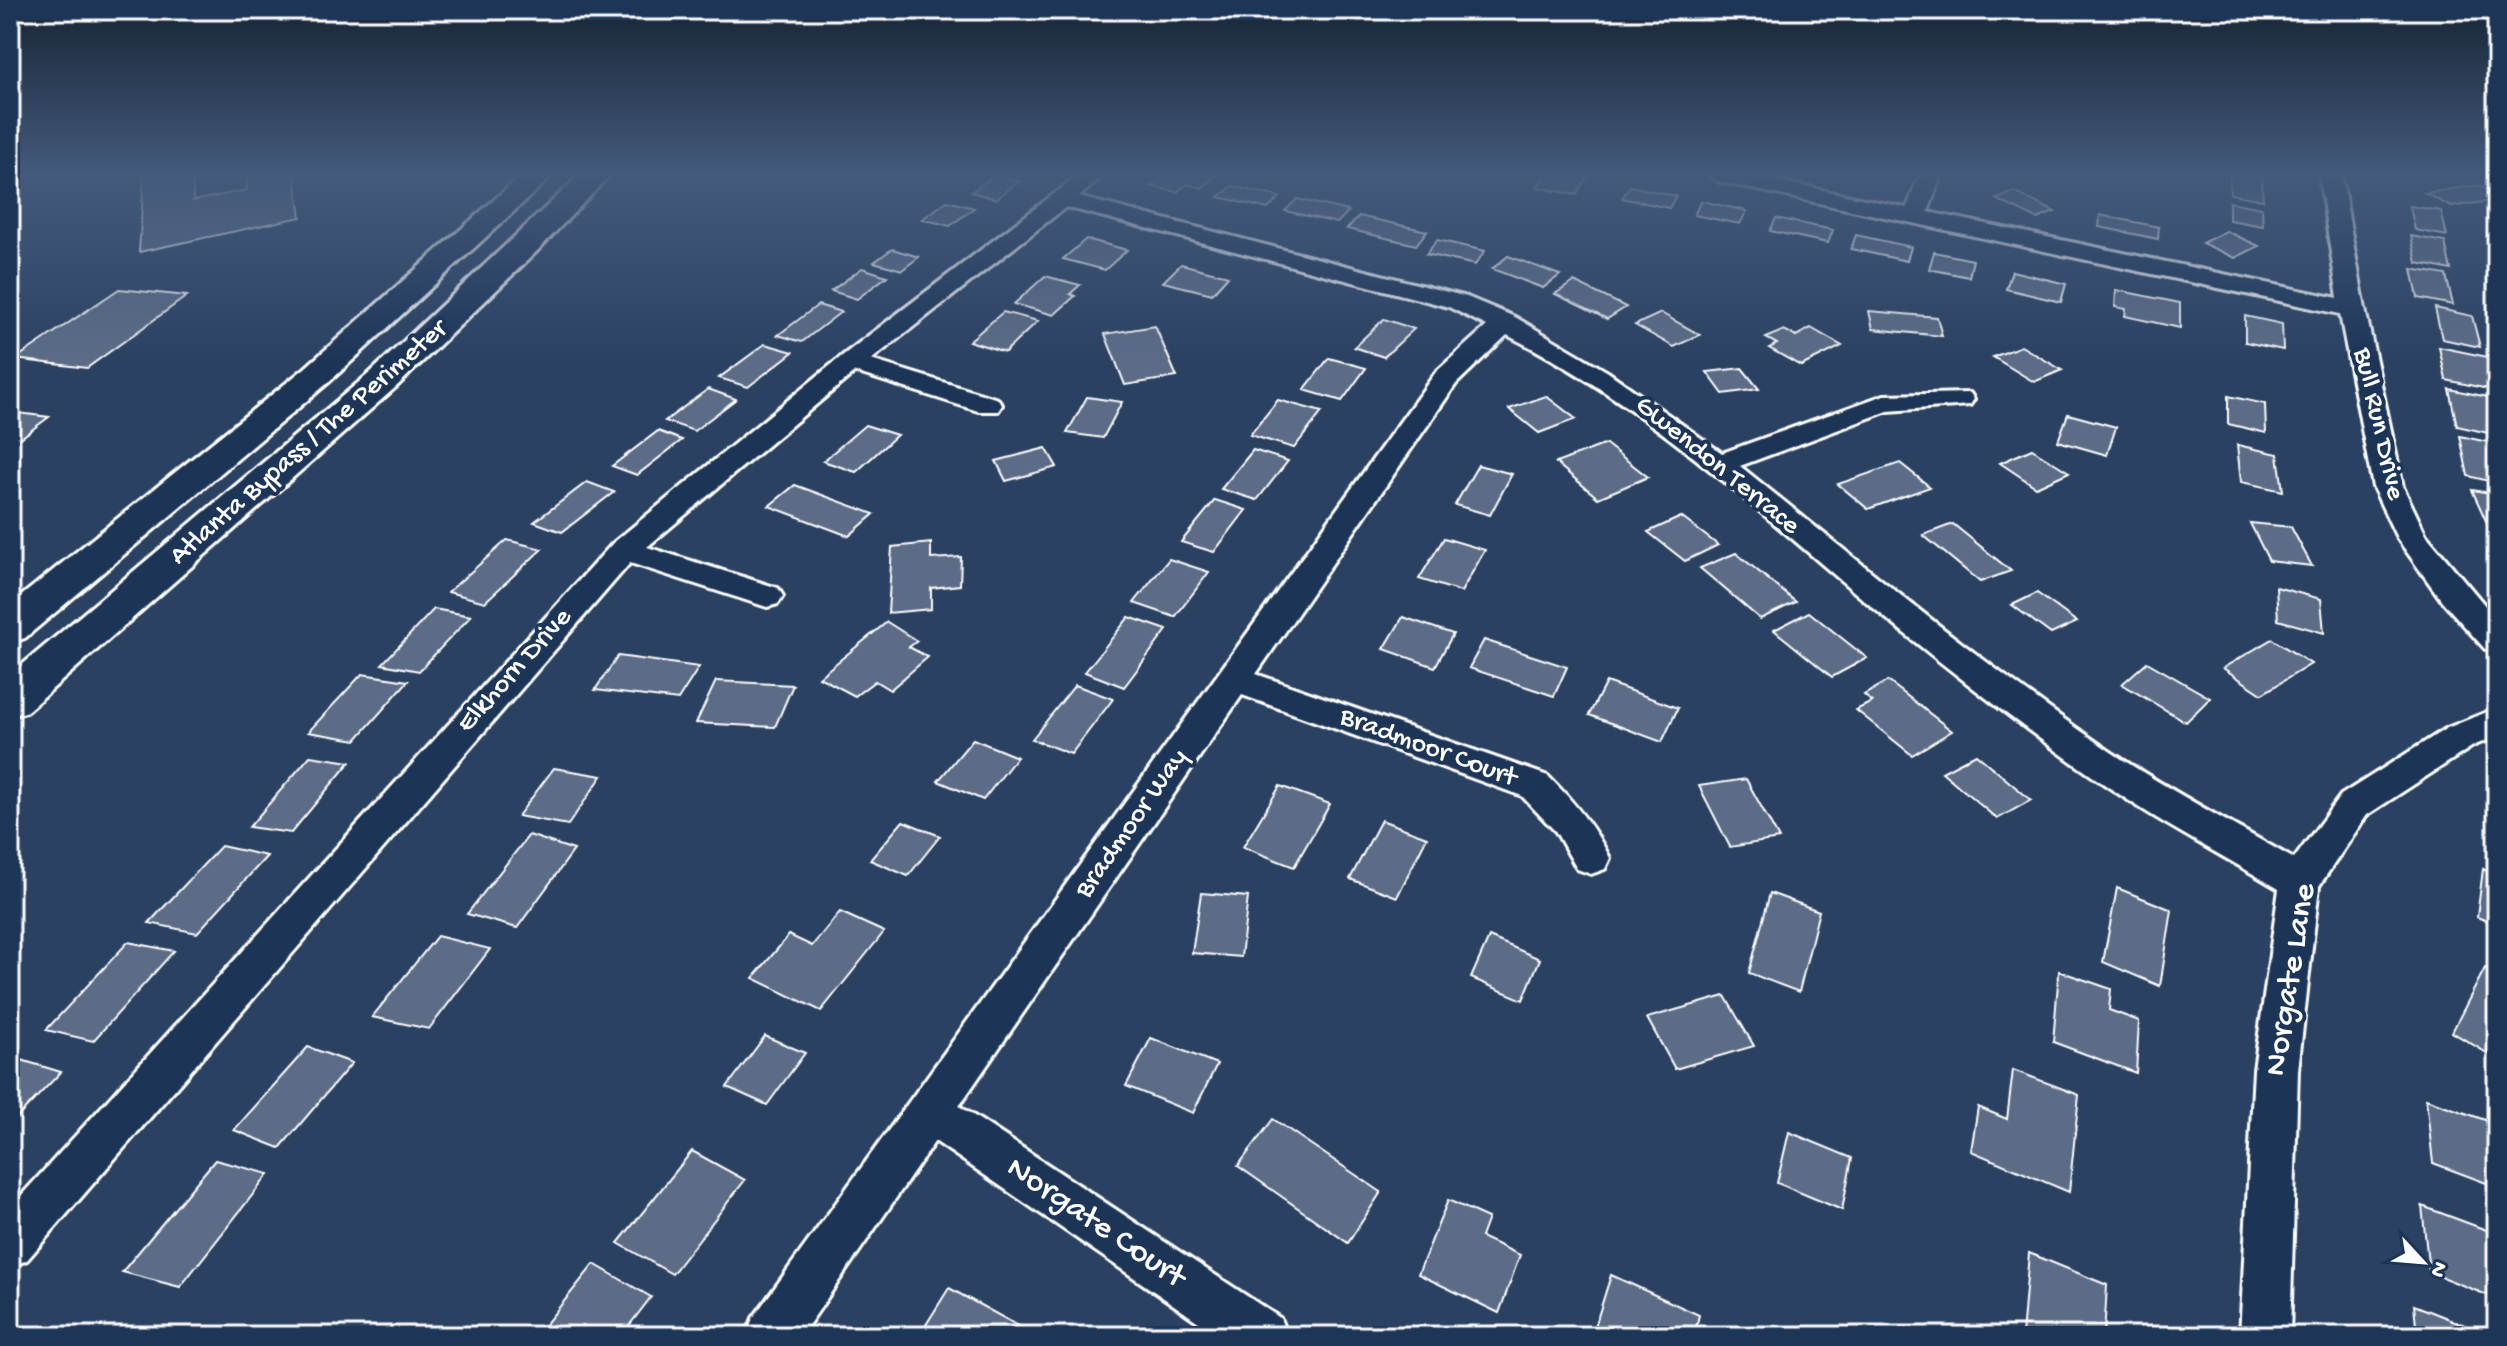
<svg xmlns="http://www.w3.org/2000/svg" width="2507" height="1346" font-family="'Gochi Hand',sans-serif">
<rect width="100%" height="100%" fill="#2a4161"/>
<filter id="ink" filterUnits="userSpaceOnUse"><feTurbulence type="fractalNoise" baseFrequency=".0125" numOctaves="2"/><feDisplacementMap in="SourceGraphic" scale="16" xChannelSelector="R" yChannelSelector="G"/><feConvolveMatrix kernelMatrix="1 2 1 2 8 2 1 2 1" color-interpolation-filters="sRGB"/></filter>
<g filter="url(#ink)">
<!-- building -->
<g fill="#5b6c86" stroke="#fff" stroke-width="2">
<polygon points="144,175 221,175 193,180 193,201 247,190 246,175 295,175 301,217 139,252"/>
<polygon points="994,175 1019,181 996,199 971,192"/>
<polygon points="1165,175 1217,175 1202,188 1187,184 1177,192 1151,186"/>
<polygon points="1545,175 1583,175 1588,176 1576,195 1537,187"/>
<polygon points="2230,175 2262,177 2263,200 2230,194"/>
<polygon points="2478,185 2497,195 2497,200 2451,207 2425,193"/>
<polygon points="1232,186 1280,197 1268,209 1219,197"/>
<polygon points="1630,186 1676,196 1669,208 1622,198"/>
<polygon points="2014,192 2055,212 2037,219 1996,199"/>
<polygon points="1297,199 1349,211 1337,223 1285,211"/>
<polygon points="947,201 974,208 950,226 922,219"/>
<polygon points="1701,201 1747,211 1740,224 1694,215"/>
<polygon points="2229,202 2262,208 2263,226 2229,220"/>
<polygon points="2410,206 2441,211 2447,236 2415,230"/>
<polygon points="2100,215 2159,227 2158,239 2099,227"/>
<polygon points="1359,216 1427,231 1416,245 1347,229"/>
<polygon points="1776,218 1833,230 1828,243 1770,231"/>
<polygon points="2226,231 2259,246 2235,258 2202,243"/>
<polygon points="1856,235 1911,247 1907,261 1851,249"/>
<polygon points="2411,236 2445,242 2451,270 2417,263"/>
<polygon points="1086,239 1127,250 1105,270 1063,259"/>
<polygon points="1437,240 1485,251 1475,265 1426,254"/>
<polygon points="892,249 919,257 902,270 874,262"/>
<polygon points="1934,252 1973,260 1969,277 1929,269"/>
<polygon points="1508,256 1560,275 1543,288 1492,269"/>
<polygon points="1181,264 1228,276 1212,294 1163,282"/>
<polygon points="862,268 887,276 857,299 831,291"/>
<polygon points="2412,269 2446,275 2453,305 2418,298"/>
<polygon points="2012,271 2066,284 2061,302 2006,289"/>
<polygon points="1045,276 1080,285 1070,294 1075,296 1054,315 1014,304"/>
<polygon points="1574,282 1626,307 1607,319 1555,294"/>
<polygon points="119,289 187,296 87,368 15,359"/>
<polygon points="2116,290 2180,303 2180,328 2125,316 2126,309 2115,307"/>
<polygon points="818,305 841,312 802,342 778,335"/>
<polygon points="2435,308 2472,316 2480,347 2442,339"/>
<polygon points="1869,311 1937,317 1942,336 1873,329"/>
<polygon points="1003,312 1038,321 1005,352 969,341"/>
<polygon points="1661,313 1700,335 1674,347 1635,325"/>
<polygon points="2245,316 2282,324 2283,350 2245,342"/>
<polygon points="1384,319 1414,329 1384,357 1354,347"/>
<polygon points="1155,326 1177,377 1125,385 1105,334"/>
<polygon points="1811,328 1842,346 1801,366 1769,348 1777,344 1766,338 1784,330 1796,336"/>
<polygon points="765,344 793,352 748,387 719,378"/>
<polygon points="2021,346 2062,370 2034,382 1993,357"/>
<polygon points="2439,347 2488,357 2497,391 2446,380"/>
<polygon points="1329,358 1366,368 1342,401 1304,390"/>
<polygon points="1742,368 1759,389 1723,394 1707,372"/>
<polygon points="708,389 736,399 694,431 665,421"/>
<polygon points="2449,389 2493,398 2497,435 2457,426"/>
<polygon points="1546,396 1576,419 1539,433 1509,409"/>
<polygon points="2228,396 2265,404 2266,433 2228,424"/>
<polygon points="1087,397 1122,402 1103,438 1067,433"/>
<polygon points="1278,400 1322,412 1294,448 1250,435"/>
<polygon points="10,412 49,417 10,446"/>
<polygon points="2068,414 2116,427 2107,455 2058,441"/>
<polygon points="865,425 897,435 856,472 823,461"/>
<polygon points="658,431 682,440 637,475 612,466"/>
<polygon points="2460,436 2497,444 2497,483 2468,476"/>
<polygon points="1606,444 1648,477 1598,498 1556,463"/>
<polygon points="2237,445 2278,454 2283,491 2241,482"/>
<polygon points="1046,448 1057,467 1006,481 996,461"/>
<polygon points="2032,449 2069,472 2036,487 2000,463"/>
<polygon points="1253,450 1288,461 1257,500 1221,489"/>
<polygon points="1900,463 1930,487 1868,509 1838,484"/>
<polygon points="1478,465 1512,474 1490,515 1455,505"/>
<polygon points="587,482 614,492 562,532 534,522"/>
<polygon points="795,485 874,514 849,536 769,506"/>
<polygon points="2472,490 2497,494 2497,536 2493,536"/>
<polygon points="1215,500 1246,510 1214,552 1181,542"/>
<polygon points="1681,517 1718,545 1685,561 1648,532"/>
<polygon points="2250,523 2291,527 2312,566 2269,561"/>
<polygon points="1953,524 2011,571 1980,582 1923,535"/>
<polygon points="1444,538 1485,550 1461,592 1419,579"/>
<polygon points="507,540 542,549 485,602 448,592"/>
<polygon points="931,543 931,559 961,557 960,585 931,588 931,609 888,613 892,547"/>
<polygon points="1736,553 1796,602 1760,619 1700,568"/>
<polygon points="1169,559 1209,572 1175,617 1134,603"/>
<polygon points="2276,587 2321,599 2324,633 2278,620"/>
<polygon points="2037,593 2077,622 2051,634 2012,605"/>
<polygon points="434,609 471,616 419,671 382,664"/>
<polygon points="1809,612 1867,658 1832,677 1774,630"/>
<polygon points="1129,617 1167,630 1124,687 1085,672"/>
<polygon points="1403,617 1453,634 1435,667 1384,649"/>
<polygon points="887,622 917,641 909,647 928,657 890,690 875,681 855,696 819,677"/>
<polygon points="2272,639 2311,664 2262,694 2223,668"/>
<polygon points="1484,640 1567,667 1554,696 1469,668"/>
<polygon points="618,656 699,667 678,700 595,690"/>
<polygon points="2147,662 2210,698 2186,722 2122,684"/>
<polygon points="362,674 408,681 356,740 308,732"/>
<polygon points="716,681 793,685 775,727 696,723"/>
<polygon points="1888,681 1952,731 1912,755 1856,710 1872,702 1864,695"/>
<polygon points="1606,682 1678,708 1662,742 1589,715"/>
<polygon points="1075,685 1113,699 1071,754 1032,739"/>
<polygon points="973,739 1017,757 983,800 938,781"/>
<polygon points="1976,754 2031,800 1997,819 1942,772"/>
<polygon points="310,756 350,762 291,833 249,827"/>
<polygon points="554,768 602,776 568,825 518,816"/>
<polygon points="1746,779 1779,839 1730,847 1699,786"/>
<polygon points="1280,786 1330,804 1294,867 1243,847"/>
<polygon points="1381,820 1427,837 1397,897 1350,879"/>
<polygon points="903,821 940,836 908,876 870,860"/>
<polygon points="529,835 574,850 517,928 467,914"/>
<polygon points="221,846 267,856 197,933 149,923"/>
<polygon points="2483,869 2497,875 2497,925 2477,917"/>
<polygon points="2117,888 2172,910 2160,986 2103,962"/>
<polygon points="1201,893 1248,897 1241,957 1192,953"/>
<polygon points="1770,893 1819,911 1799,992 1749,973"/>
<polygon points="840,912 884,932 821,1011 753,978 789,935 812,946"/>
<polygon points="437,936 490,949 429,1029 372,1017"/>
<polygon points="1489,937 1540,959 1523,1000 1471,978"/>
<polygon points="128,942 174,951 93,1041 46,1030"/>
<polygon points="2485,968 2497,974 2497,1059 2452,1032"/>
<polygon points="2059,971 2111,989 2109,1010 2139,1021 2136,1073 2053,1042"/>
<polygon points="1725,996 1754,1046 1675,1069 1647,1018"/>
<polygon points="765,1036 805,1053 767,1105 727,1087"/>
<polygon points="1151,1038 1217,1064 1193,1113 1126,1086"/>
<polygon points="308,1047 352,1063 280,1148 234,1130"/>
<polygon points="18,1059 61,1072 10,1125 10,1067"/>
<polygon points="2013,1070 2079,1095 2069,1192 1971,1151 1978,1107 2007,1119"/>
<polygon points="2426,1099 2488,1121 2497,1187 2433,1163"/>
<polygon points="1273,1119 1381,1192 1348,1243 1238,1166"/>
<polygon points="1789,1132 1852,1158 1842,1210 1777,1183"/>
<polygon points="692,1151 745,1180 672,1274 618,1243"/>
<polygon points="215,1160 269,1174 180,1287 122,1272"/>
<polygon points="1448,1200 1488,1218 1481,1237 1520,1255 1499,1313 1418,1274"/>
<polygon points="2422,1206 2497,1234 2497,1299 2429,1272"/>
<polygon points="2029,1253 2107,1285 2104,1336 2022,1336"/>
<polygon points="594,1264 651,1297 621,1336 536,1336"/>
<polygon points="1611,1275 1699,1315 1694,1336 1592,1336"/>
<polygon points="949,1288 1037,1336 919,1336"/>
<polygon points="2414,1305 2493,1336 2417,1336"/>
</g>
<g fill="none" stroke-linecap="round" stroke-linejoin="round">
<defs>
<g id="minor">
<path d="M1079 175H1104L1079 197 1467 297 1515 317 1608 372 1722 453 1884 395 1970 393 1974 399 1970 405 1888 411 1740 466C1862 564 1982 664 2111 752 2170 791 2233 824 2294 859L2341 795 2447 728 2497 708V736L2473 746 2367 815 2319 886 2298 1070 2290 1336H2240L2254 1070 2279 889C2229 859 2177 832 2128 800 2050 749 1976 691 1904 633 1777 530 1655 408 1507 335L1456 384 1256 674 1548 776C1573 801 1594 826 1610 858L1605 869 1591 874 1577 869 1556 832 1522 796 1242 695 959 1106 1280 1318 1287 1336H1219L935 1141 801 1336H746L753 1318 1436 372 1487 326 1449 307 1066 207 871 360 998 399 1002 405 998 411H978L855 372 647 547 778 588 783 596 778 604 767 607 630 563 27 1260 10 1267V1208L613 543 842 356Z"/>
<polygon points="1709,175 1751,175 1907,208 1919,175 1941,175 1928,212 2338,298 2319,175 2341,175 2365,309 2403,487 2426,535 2497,620 2497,653 2485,649 2442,601 2397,538 2373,487 2340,314 1720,182"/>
</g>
<g id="highway">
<polygon points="522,175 553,175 329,382 25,638 10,643 10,605 305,368"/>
<polygon points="580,175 610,175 537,251 396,387 26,712 10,716 10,675 371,372"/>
</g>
</defs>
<!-- minor casing -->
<use href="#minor" stroke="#fff" stroke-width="6"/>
<!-- highway casing -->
<use href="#highway" stroke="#fff" stroke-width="6"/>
<!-- minor -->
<use href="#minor" fill="#1d3557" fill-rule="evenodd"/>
<!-- highway -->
<use href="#highway" fill="#1d3557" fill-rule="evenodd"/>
</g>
</g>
<!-- sky -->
<linearGradient id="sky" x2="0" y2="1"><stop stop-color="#172435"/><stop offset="0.48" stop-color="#445a7b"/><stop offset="1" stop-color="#445a7b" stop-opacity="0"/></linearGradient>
<rect width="2507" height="363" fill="url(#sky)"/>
<g text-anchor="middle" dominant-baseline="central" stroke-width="8" stroke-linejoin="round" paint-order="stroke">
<!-- street labels -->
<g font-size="28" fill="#fff" stroke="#1d3557">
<text transform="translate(2378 424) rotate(77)">Bull Run Drive</text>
<text transform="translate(309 443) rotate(-41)">Atlanta Bypass / The Perimeter</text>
<text transform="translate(1717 466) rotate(39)">Gwendon Terrace</text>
<text transform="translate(515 671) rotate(-48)">Elkhorn Drive</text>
<text transform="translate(1428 748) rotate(20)">Bradmoor Court</text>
<text transform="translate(1132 824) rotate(-55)">Bradmoor Way</text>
</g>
<!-- near-street labels -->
<g font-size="34" fill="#fff" stroke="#1d3557">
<text transform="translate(2292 980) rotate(-81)">Norgate Lane</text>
<text transform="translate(1095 1224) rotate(34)">Norgate Court</text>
</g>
</g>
<!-- margin -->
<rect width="2507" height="1346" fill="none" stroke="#1d3557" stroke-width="40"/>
<rect x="20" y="20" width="2467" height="1306" fill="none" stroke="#fff" stroke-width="3" filter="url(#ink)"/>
<!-- north arrow -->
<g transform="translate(2423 1262) rotate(116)" stroke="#1d3557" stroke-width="6" paint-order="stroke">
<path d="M0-6L14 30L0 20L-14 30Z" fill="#ffffff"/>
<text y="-12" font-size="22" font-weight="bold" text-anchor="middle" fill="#ffffff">N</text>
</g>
</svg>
